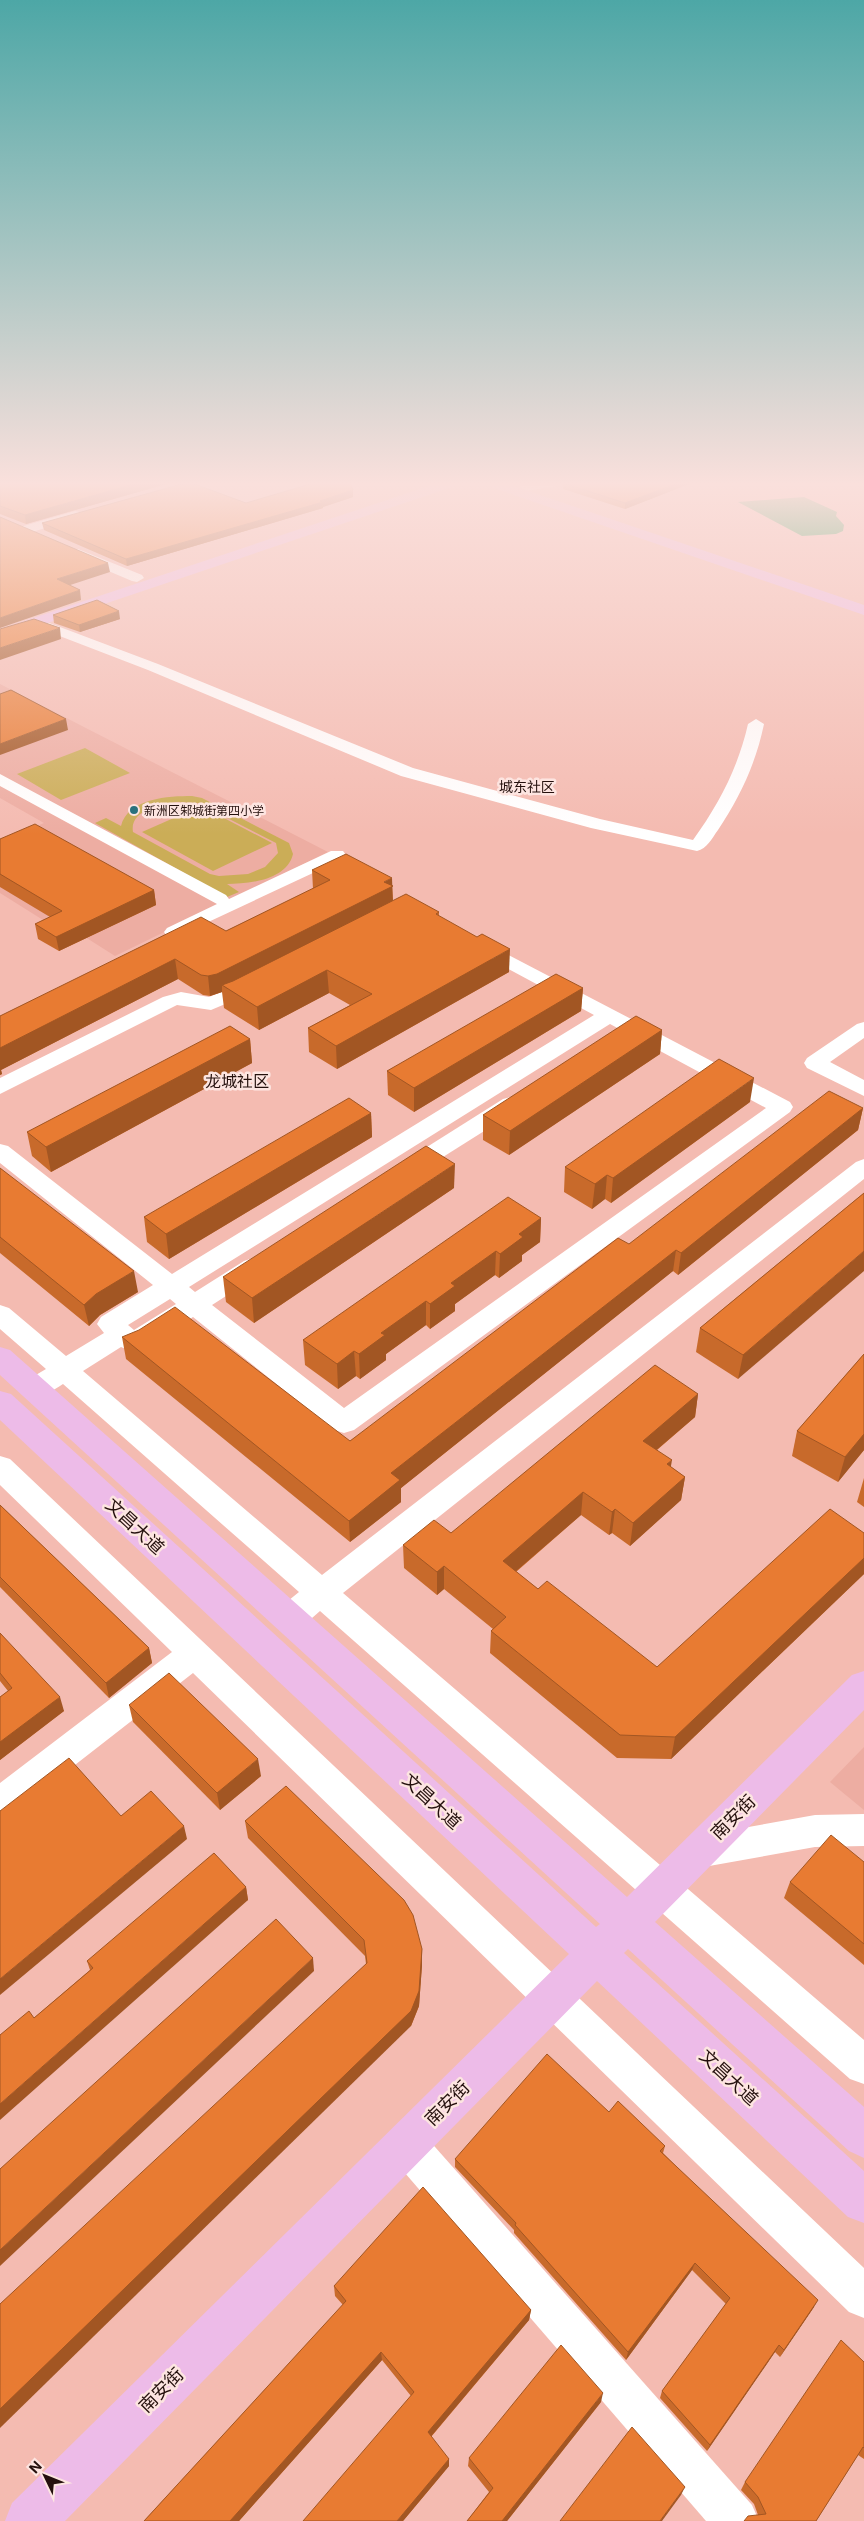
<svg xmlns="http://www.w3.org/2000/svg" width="864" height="2521" font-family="Inter,'Noto Sans SC',sans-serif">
<rect width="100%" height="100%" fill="#f4bbb1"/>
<!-- built -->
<g fill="#edada2">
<polygon points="0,684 328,852 115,956 52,916 43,920 0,893 0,842 44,823 0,798"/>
<polygon points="864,1747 864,1810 830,1782"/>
</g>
<!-- green -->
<g fill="#cbad57" fill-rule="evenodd">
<polygon points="85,748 130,773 61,800 17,774"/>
<path d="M192 796 202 798 289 843 293 854C287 880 249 884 227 884L239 892 227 897 95 823 106 818 121 826C128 798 169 796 192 796ZM177 802 198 803 276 843 278 853 265 867 248 874 219 876 210 874 133 832C129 810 162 804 177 802Z"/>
<polygon points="201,806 272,843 213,871 142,832"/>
</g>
<!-- water -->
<polygon fill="#059444" points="804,497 837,512 836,516 844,525 843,531 836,534 802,536 738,502"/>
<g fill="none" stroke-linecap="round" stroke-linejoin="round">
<!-- minor -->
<g fill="#fff" fill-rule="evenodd">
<polygon points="537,482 563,482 557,486 526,491 520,487 522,484"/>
<polygon points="75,511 80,512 81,515 80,518 25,534 19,530 20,527"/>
<polygon points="78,549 142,575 144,578 137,582 132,581 73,556 71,553 73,550"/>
<path d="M36 618 158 664 413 768 600 819 693 840C719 804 738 768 748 724L756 719 764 724C756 763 740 797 718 830 712 838 707 849 697 851L591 828 401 776 148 670 31 625 29 622Z"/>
<polygon points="0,774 226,895 229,899 331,851 343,851 346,855 343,859 174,938 167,936 164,932 167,928 217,904 0,786"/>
<path d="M480 940 790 1102 793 1107 790 1112 354 1430 344 1433 334 1430 193 1317 142 1350 133 1352 121 1347 83 1371 322 1575 856 1162 864 1159V1179L343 1593 864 2040V2084L850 2079 320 1611C306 1623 298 1634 278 1627L274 1618 278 1609 299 1592 63 1384C50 1392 40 1401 24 1396L20 1389 24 1382 46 1369 0 1329V1305L9 1308 66 1356 104 1333 97 1324 101 1317 153 1285 0 1163V1144L8 1146 172 1274 594 1015 473 950 470 946 473 942ZM610 1024 766 1108 344 1408 212 1305 262 1273 266 1267 262 1261 253 1258 244 1261 195 1292 189 1287ZM170 1299 176 1304 134 1330 128 1325Z"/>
<polygon points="254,979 261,981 264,985 261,989 211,1010 177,1005 0,1094 0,1078 163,997 181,992 209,997"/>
<polygon points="864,1022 864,1038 830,1062 864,1080 864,1096 807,1068 804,1063 807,1058 857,1024"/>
<polygon points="511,1097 519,1099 522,1104 519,1109 416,1174 408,1177 400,1174 396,1169 400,1164 503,1099"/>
<polygon points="0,1456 10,1459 864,2268 864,2318 849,2312 193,1673 12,1814 0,1819 0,1783 172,1652 0,1485"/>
<polygon points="864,1814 864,1846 815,1847 698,1868 686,1864 681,1852 686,1840 698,1836 815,1815"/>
<polygon points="406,2124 420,2130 752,2505 759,2521 706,2521 392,2158 386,2144 392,2130"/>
</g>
<!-- major -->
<g fill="#edbbe8" fill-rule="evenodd">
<polygon points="441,482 460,482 458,485 0,639 0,629"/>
<polygon points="484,482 502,482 864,605 864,615 485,485"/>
<polygon points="0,1347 10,1350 627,1897 852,1675 864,1671 864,1710 655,1922 864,2107 864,2158 849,2151 628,1949 624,1953 864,2171 864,2223 848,2217 597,1981 65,2521 5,2521 12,2503 569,1954 0,1420 0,1391 11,1394 596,1927 600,1924 0,1375"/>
</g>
</g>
<!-- wall -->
<g fill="#c86a2b">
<polygon points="0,482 173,482 26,524 0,514"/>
<polygon points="569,482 689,482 689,484 625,509 563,489 563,483"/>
<polygon points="353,497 323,507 323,508 127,566 44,530 42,523 246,503"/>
<polygon points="53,615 120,619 80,632 54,623"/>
<polygon points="0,839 154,890 156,905 59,951 38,939 35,924 50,917 0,887"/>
<polygon points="312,870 392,886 393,901 439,912 439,916 509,972 337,1069 309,1052 308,1028 350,1005 329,993 259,1030 224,1008 222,992 210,996 203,995 178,979 1,1070 2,1074 0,1075 0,1016 226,931 313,889"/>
<polygon points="583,988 581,1011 414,1112 388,1095 387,1071"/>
<polygon points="662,1030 660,1054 509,1155 483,1140 483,1115"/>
<polygon points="250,1039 252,1063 51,1172 32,1156 27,1132"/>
<polygon points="750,1102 611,1203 605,1199 592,1209 564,1192 565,1167"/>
<polygon points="863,1108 858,1130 678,1275 673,1271 401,1488 401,1502 350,1542 126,1359 122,1337 350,1441 629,1244"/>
<polygon points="371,1113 372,1137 169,1259 147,1242 144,1217"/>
<polygon points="0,1168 138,1292 100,1315 89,1326 0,1253"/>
<polygon points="454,1188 254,1323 226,1302 223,1277"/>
<polygon points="864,1193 738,1379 696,1352 700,1328"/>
<polygon points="541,1218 540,1242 522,1255 522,1261 499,1278 495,1275 455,1304 455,1311 430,1329 426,1325 386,1354 386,1360 360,1379 356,1376 338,1389 305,1365 303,1340"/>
<polygon points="864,1354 864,1450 838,1482 792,1456 797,1431"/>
<polygon points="698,1394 695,1417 657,1450 671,1467 685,1477 681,1500 630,1546 612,1533 609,1535 581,1515 516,1572 538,1589 657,1667 864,1533 864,1574 671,1759 617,1758 490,1653 491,1631 493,1629 444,1589 437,1595 404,1568 403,1545 451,1533"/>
<polygon points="864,1478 864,1507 857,1502"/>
<polygon points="0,1505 149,1648 152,1663 109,1698 0,1587"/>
<polygon points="0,1633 64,1711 0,1760 0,1697 8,1691 0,1681"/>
<polygon points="129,1705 261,1776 220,1810 133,1722"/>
<polygon points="245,1821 422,1949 422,1965 419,2006 411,2026 366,1964 365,1956 248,1838"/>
<polygon points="864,1862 864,1965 784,1898 790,1882"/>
<polygon points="246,1887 248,1900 34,2018 90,1970 87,1961"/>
<polygon points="609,2112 665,2146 663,2153 814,2307 780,2357 775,2352 707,2451 660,2398 662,2391 726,2304 692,2270 626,2360 514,2233 514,2230 455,2167 455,2159"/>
<polygon points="334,2286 531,2310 529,2320 431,2437 449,2466 403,2521 411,2396 382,2360 239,2521 144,2521 343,2305 335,2296"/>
<polygon points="864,2362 864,2459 858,2455 816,2521 758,2515 754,2504 741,2490 745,2482"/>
<polygon points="601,2402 507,2521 467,2521 489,2492 468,2466 469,2458"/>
</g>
<!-- shaded-wall -->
<g fill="#a25623">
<polygon points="141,482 173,482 26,524 25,515"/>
<polygon points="681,482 689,482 689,484 625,509 625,503"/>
<polygon points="353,490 353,497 323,507 323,508 127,566 126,559"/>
<polygon points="108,563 110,572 58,589 57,579"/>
<polygon points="80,590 81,600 0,628 0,618"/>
<polygon points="119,611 120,619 80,632 79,625"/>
<polygon points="60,628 61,639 0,660 0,648"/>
<polygon points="66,719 68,730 0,755 0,744"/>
<polygon points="392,878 393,905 228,989 222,985 222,992 210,996 208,976"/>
<polygon points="154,890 156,905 59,951 56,937"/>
<polygon points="510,949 509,972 337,1069 336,1046"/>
<polygon points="175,959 178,979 1,1070 2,1074 0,1075 0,1048"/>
<polygon points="327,970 329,993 259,1030 257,1007"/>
<polygon points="583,988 581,1011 414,1112 414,1088"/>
<polygon points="662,1030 660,1054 509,1155 510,1131"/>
<polygon points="250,1039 252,1063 51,1172 46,1147"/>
<polygon points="754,1078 750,1102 611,1203 613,1178"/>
<polygon points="863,1108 858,1130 678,1275 681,1253"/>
<polygon points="371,1113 372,1137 169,1259 166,1234"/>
<polygon points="455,1164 454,1188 254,1323 252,1298"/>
<polygon points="607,1175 605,1199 592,1209 595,1184"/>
<polygon points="541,1218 540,1242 522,1255 522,1261 499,1278 500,1254 519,1234"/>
<polygon points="676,1250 673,1271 401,1488 401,1502 350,1542 349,1521 391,1473"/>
<polygon points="496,1251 495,1275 455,1304 455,1311 430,1329 430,1304 451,1283"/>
<polygon points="864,1251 864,1271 738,1379 743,1355"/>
<polygon points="134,1271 138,1292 100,1315 89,1326 84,1305 96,1294"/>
<polygon points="426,1301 426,1325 386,1354 386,1360 360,1379 359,1354 381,1333"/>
<polygon points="354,1351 356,1376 338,1389 337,1364"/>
<polygon points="698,1394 695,1417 640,1464 643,1441"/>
<polygon points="864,1434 864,1450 838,1482 845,1457"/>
<polygon points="672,1460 668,1483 667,1464"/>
<polygon points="685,1477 681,1500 630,1546 633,1523"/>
<polygon points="583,1492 581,1515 501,1584 503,1561"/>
<polygon points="615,1509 612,1533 609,1535 612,1512"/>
<polygon points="864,1558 864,1574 671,1759 675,1737"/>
<polygon points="444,1566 444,1589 437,1595 437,1572"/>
<polygon points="149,1648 152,1663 109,1698 106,1683"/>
<polygon points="60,1697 64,1711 0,1760 0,1742"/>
<polygon points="258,1759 261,1776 220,1810 217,1793"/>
<polygon points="184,1826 187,1839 0,1995 0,1979"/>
<polygon points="246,1887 248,1900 0,2120 0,2104"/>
<polygon points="422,1949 422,1965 419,2006 411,2026 0,2428 0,2409"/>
<polygon points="313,1958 314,1971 0,2266 0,2250"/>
<polygon points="695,2263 692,2270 626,2360 628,2352"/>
<polygon points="818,2300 814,2307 780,2357 784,2350"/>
<polygon points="531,2310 529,2320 428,2440 428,2432"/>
<polygon points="779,2345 775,2352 707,2451 710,2445"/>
<polygon points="381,2352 382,2360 239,2521 230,2521"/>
<polygon points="603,2393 601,2402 507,2521 502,2521"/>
<polygon points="449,2459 449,2466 403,2521 397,2521"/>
<polygon points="685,2487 681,2495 662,2521 660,2521"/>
</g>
<!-- building -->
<g fill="#e87b32" stroke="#a25623">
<polygon points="0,482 141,482 25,515 0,506"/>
<polygon points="189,482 246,503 317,482 350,482 353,490 320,501 323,502 126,559 42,523"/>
<polygon points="569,482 681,482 625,503 563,483"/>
<polygon points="0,517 108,563 57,579 80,590 0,618"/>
<polygon points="97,600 119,611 79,625 53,615"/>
<polygon points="34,619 60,628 0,648 0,629"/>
<polygon points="11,690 66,719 0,744 0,694"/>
<polygon points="35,824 154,890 56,937 35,924 62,911 0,874 0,839"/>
<polygon points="346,854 392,878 384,882 393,886 217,974 208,976 201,975 175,959 0,1048 0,1016 201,917 226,931 330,880 312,870"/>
<polygon points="406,894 439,912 436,914 477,937 482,934 510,949 336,1046 308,1028 372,994 327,970 257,1007 222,985 233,981"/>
<polygon points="556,974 583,988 414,1088 387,1071"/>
<polygon points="636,1016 662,1030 510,1131 483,1115"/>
<polygon points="230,1026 250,1039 46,1147 27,1132"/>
<polygon points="719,1059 754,1078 613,1178 607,1175 595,1184 565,1167"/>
<polygon points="829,1091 863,1108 681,1253 676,1250 391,1473 400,1480 349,1521 122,1337 139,1330 175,1307 350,1441 618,1238 629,1244"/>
<polygon points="349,1098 371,1113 166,1234 144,1217"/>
<polygon points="426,1146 455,1164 252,1298 223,1277"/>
<polygon points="0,1168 134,1271 96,1294 84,1305 0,1237"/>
<polygon points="864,1193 864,1251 743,1355 700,1328"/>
<polygon points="508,1197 541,1218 519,1234 523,1237 500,1254 496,1251 451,1283 455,1286 430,1304 426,1301 381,1333 385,1335 359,1354 354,1351 337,1364 303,1340"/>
<polygon points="864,1354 864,1434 845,1457 797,1431"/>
<polygon points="655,1365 698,1394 643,1441 672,1460 667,1464 685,1477 633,1523 615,1509 612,1512 583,1492 503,1561 538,1589 547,1581 657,1667 830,1509 864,1533 864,1558 675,1737 620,1735 491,1631 506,1617 444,1566 437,1572 403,1545 434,1520 451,1533"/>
<polygon points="0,1505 149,1648 106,1683 0,1577"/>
<polygon points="0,1633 60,1697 0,1742 0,1697 12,1688 0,1673"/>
<polygon points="169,1673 258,1759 217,1793 129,1705"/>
<polygon points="69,1758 121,1816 151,1791 184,1826 0,1979 0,1811"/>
<polygon points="286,1786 404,1900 413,1915 422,1949 419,1991 411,2011 0,2409 0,2304 367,1963 364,1940 245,1821"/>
<polygon points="831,1835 864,1862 864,1944 790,1882"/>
<polygon points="214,1853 246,1887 0,2104 0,2035 29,2011 34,2018 93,1968 87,1961"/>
<polygon points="276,1919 313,1958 0,2250 0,2169"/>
<polygon points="547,2054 609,2112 618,2101 665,2146 660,2151 818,2300 784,2350 779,2345 710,2445 662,2391 730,2298 695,2263 628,2352 515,2225 516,2223 455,2159"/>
<polygon points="423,2187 531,2310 428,2432 449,2459 397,2521 303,2521 414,2392 381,2352 230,2521 144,2521 346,2301 334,2286"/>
<polygon points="841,2340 864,2362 864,2448 863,2447 816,2521 744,2521 748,2516 766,2514 758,2497 745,2482"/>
<polygon points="561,2345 603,2393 502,2521 467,2521 493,2488 469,2458"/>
<polygon points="632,2427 685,2487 660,2521 560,2521"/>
</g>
<!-- sky -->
<linearGradient id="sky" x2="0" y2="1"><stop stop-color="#4da7a6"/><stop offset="0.58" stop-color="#fae0dc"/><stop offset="1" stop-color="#fae0dc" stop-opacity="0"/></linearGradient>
<rect width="864" height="834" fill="url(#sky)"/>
<!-- markers -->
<circle fill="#2a717d" stroke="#fde5e1" stroke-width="2" cx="134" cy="810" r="5"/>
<g text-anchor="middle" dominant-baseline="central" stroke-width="5" stroke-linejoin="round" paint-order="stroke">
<!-- far-poi labels -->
<g font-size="12" fill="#24100d" stroke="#fde5e1" text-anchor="start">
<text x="144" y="810">新洲区邾城街第四小学</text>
</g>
<!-- far-neighbourhood labels -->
<g font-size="14" fill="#24100d" stroke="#fde5e1">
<text x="527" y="786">城东社区</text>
</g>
<!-- neighbourhood labels -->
<g font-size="16" fill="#24100d" stroke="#fde5e1">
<text x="237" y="1081">龙城社区</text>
</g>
<!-- near-street labels -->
<g font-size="18" fill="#24100d" stroke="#fde5e1">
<text transform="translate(135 1526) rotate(43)">文昌大道</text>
<text transform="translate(432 1801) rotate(43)">文昌大道</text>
<text transform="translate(733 1817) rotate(-45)">南安街</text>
<text transform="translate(729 2077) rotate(43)">文昌大道</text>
<text transform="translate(447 2103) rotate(-45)">南安街</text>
<text transform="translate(161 2390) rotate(-45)">南安街</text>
</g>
</g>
<!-- north arrow -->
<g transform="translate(45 2476) rotate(313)" stroke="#fde5e1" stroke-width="4" paint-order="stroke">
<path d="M0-4L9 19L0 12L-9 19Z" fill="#24100d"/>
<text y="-8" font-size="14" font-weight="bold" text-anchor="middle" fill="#24100d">N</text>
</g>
</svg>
